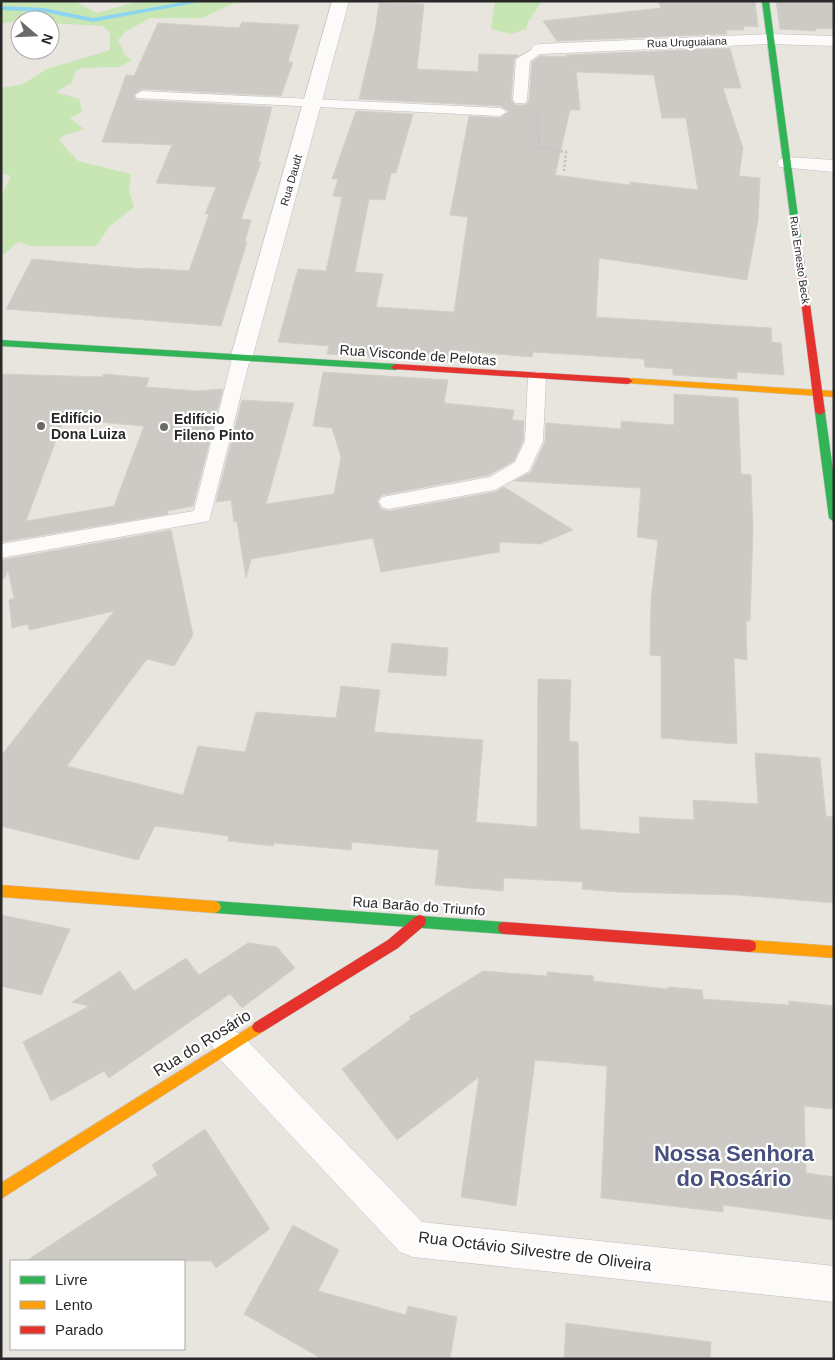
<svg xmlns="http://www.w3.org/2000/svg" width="835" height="1360" font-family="Arial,sans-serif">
<rect width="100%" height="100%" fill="#e8e4de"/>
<!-- green -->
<g fill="#c8e6b4">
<polygon points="1,1 74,1 97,13 139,1 261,1 232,4 202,18 150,18 125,32 118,40 125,55 132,60 119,67 82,68 76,71 71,83 56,92 79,99 82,112 70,118 84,129 63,136 59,140 78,161 131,174 129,191 134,207 109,227 96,246 30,246 18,242 4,254 1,254 1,197 11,176 1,173 1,88 23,84 47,69 110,50 110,33 103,26 50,23 50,20 21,20 1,24"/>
<polygon points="495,1 542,1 528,22 526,29 511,34 491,29"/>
</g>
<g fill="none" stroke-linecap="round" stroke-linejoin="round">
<!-- stream -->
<polygon fill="#8cd5f0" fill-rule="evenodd" points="189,1 206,1 93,22 44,12 1,10 1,6 44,8 93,18"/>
</g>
<!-- building -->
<g fill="#cdcac5" stroke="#d3d0ca" fill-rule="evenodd">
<polygon points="658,1 755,1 758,27 743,26 744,30 726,30 727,34 557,41 543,21 661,8"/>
<polygon points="776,1 834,1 834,29 816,28 816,31 780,29"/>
<path d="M379 3 424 4 417 69 478 72 479 54 519 55 514 59 511 100 515 105H525L529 101 532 62 540 56 567 57 566 55 730 48 741 88H723L743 148 739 176 760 178 758 221 747 280 599 258 596 317 771 328 772 342 781 343 784 375 737 372V379L673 375V369L645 367 644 359 533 352 532 357 452 350 450 362 327 354 329 346 278 342 298 269 326 271 342 197 333 196 338 179H332L356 111 413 114 396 173H391L385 200 369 199 355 272 383 274 376 307 454 312 468 217 450 215 469 116 500 118 509 111 500 106 359 99 375 31ZM576 70 577 72 654 75 662 118H686L698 190 630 182 629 185 555 175 570 110H580Z"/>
<polygon points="242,22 299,25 288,62 293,62 281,96 142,89 133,95 137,100 272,107 258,162 261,162 241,219 251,220 245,241 247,242 221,326 6,309 32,259 143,269 144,268 189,271 209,214 205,214 216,187 156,183 172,145 102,142 126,75 134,76 158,23 239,28"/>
<polygon points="323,372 448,380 444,403 514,410 512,420 524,421 523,441 514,461 489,475 382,495 377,501 381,509 389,511 495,492 504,487 573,530 540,544 500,542 499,552 381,572 373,538 251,559 246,578 237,521 234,522 231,500 216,502 242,400 294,403 266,504 334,494 341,457 332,428 313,426"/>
<path d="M1 374 102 377 104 374 149 378 146 387 198 391 223 389 193 506 167 511 168 514 1 542ZM64 419 144 426 114 506 26 521Z"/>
<polygon points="674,394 738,398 741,474 751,475 753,529 750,621 746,621 747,660 734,658 737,744 661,738 661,656 650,655 651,600 658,540 637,537 641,488 514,481 531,472 545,442 546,423 621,429 621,421 674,425"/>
<polygon points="171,530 193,635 174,666 147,659 67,766 183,795 198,746 245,752 256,712 336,718 341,686 380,690 374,732 483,740 476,822 537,827 538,679 571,680 569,741 578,742 580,829 640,834 639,817 694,820 693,800 758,804 755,753 820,758 826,816 834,817 834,903 738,895 618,892 582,889 583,882 504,878 503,891 435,885 439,850 352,842 351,850 274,843 273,846 228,841 229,836 155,826 138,860 1,826 1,756 114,611 29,630 28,624 12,628 9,600 14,598 8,570 4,579 1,579 1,560"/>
<polygon points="392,643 448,648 446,676 388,672"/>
<polygon points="1,915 70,929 41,995 1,986"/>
<polygon points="248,943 277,947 295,968 242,1008 230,994 109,1078 104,1071 51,1101 23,1042 89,1006 72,1002 120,971 134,991 186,958 199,975"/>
<polygon points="483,971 547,976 547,972 594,976 593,981 668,989 668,987 702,990 703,999 789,1005 789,1001 834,1006 834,1109 804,1106 806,1173 834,1177 834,1220 723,1205 723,1212 601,1198 607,1066 535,1060 516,1206 461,1197 479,1077 397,1140 342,1069 411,1019 409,1017"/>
<polygon points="205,1129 270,1229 216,1268 211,1261 26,1261 158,1175 152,1165"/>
<polygon points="293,1225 339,1250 318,1291 406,1315 408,1306 457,1317 450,1359 322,1359 244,1314"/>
<polygon points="566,1323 711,1342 710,1359 564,1359"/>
</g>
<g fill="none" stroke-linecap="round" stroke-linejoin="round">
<defs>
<g id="lane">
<polygon points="540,45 547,49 530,61 527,100 525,103 515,103 513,100 516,59"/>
<polygon points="142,91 500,108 507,112 500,116 137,98 135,95"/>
<polygon points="241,353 247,355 250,359 209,521 1,558 1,544 194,511 232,359 235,355"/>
<polygon points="537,371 543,373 546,377 543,441 529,471 495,490 389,509 382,507 379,502 382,497 490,477 515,462 525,441 528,377 531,373"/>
</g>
<g id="street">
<polygon points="332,1 349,1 252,359 249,364 241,366 233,364 230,359"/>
<polygon points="770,34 834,36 834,46 770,44 540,54 534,53 531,49 534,45 540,44"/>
<polygon points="787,157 834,160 834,172 780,167 777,163 780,159"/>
<polygon points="229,1029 241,1034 422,1222 834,1266 834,1302 413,1257 400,1252 217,1056 212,1045 217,1034"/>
</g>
<g id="fast">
<polygon points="762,1 769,1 804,261 800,264 796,261"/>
<polygon points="1,340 396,364 401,367 396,370 1,346"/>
<polygon points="820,409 825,412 834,478 834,522 829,518 815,412"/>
<polygon points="215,901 504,922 509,924 510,928 509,932 504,934 215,913 211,911 209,907 211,903"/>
</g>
<g id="slow">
<polygon points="628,378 834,391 834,397 625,383 625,379"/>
<polygon points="1,885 215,901 219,903 221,907 219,911 215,913 1,897"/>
<polygon points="750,940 834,946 834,958 750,952 745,950 744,946 745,942"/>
<polygon points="259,1021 264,1023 266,1027 264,1031 1,1199 1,1183"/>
</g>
<g id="jam">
<polygon points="800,258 804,261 825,412 820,415 815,412 796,261"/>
<polygon points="396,364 628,378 633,381 628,384 393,369 391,367"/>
<polygon points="420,915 425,917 426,921 425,925 398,948 264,1031 259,1033 254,1031 252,1027 254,1023 388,940 415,917"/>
<polygon points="504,922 750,940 755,942 756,946 755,950 750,952 504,934 499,932 498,928 499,924"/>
</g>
</defs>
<!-- lane casing -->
<use href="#lane" stroke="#c1c0c0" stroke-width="1"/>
<!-- street casing -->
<use href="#street" stroke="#c1c0c0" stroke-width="1"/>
<!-- fast casing -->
<use href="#fast" stroke="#c1c0c0" stroke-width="1"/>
<!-- slow casing -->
<use href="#slow" stroke="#c1c0c0" stroke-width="1"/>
<!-- jam casing -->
<use href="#jam" stroke="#c1c0c0" stroke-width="1"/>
<!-- path -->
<polyline stroke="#c4c4c3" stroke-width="2.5" stroke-dasharray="2.5 2" stroke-linecap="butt" points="537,115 539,147 566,152 564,171"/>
<!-- lane -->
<use href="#lane" fill="#fcfbfa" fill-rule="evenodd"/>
<!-- street -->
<use href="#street" fill="#fcfbfa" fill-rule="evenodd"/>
<!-- fast -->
<use href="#fast" fill="#30b455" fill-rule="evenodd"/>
<!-- slow -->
<use href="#slow" fill="#ff9f0a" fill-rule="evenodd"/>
<!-- jam -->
<use href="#jam" fill="#e5322d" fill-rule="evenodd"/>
</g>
<!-- markers -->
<g fill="#6c6a68" stroke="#fff" stroke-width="2">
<circle cx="41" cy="426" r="5"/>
<circle cx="164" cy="427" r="5"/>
</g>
<g text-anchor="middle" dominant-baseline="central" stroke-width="4.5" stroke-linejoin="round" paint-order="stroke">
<!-- far-street labels -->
<g font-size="11" fill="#292929" stroke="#fff">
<text transform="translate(687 42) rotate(-2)">Rua Uruguaiana</text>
<text transform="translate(291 180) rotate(-74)">Rua Daudt</text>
<text transform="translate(800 260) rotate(82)">Rua Ernesto Beck</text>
</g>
<!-- street labels -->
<g font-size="14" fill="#292929" stroke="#fff">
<text transform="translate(418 355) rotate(4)">Rua Visconde de Pelotas</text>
<text transform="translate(419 906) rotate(4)">Rua Barão do Triunfo</text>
</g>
<!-- poi labels -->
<g font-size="14" font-weight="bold" fill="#292929" stroke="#fff" text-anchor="start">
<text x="51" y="418">Edifício<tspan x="51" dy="16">Dona Luiza</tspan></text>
<text x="174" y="419">Edifício<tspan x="174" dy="16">Fileno Pinto</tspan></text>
</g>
<!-- near-street labels -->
<g font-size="16" fill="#292929" stroke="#fff">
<text transform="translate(202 1043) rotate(-32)">Rua do Rosário</text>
<text transform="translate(535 1251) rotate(7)">Rua Octávio Silvestre de Oliveira</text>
</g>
<!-- near-district labels -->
<g font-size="22" font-weight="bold" fill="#464f7d" stroke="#fff">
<text x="734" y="1153">Nossa Senhora<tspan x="734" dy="25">do Rosário</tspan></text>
</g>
</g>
<!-- border -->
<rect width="835" height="1360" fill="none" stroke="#292929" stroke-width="5"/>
<!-- legend -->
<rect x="10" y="1260" width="175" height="90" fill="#ffffff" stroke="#a9a9a9"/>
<rect x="20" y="1276" width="25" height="8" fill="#30b455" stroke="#a9a9a9"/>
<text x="55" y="1285" font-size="15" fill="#292929">Livre</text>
<rect x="20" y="1301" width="25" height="8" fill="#ff9f0a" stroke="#a9a9a9"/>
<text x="55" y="1310" font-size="15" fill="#292929">Lento</text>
<rect x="20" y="1326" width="25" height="8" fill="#e5322d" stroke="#a9a9a9"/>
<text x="55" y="1335" font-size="15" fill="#292929">Parado</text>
<!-- north arrow -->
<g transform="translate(35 35) rotate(109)"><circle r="24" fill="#ffffff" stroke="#a9a9a9"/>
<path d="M0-4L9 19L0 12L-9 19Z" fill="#6c6a68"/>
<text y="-8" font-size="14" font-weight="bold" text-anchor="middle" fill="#292929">N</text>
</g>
</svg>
